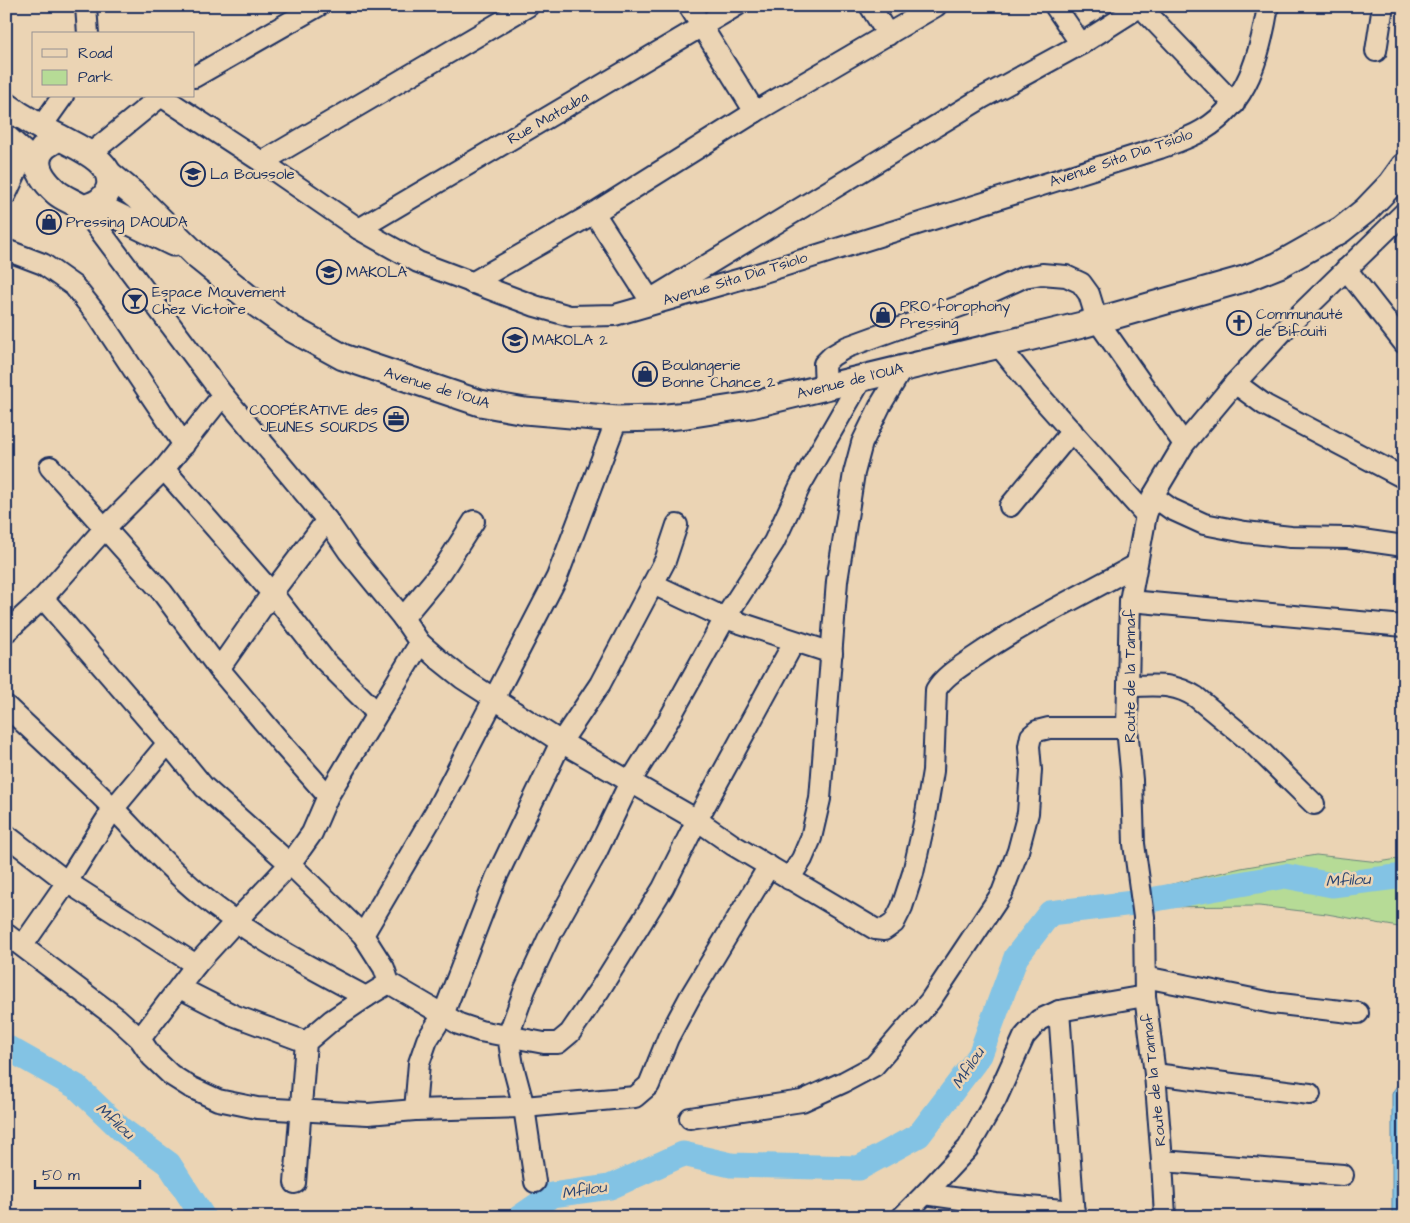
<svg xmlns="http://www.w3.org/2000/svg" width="1410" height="1223" font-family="'Architects Daughter',sans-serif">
<rect width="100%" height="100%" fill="#ebd4b4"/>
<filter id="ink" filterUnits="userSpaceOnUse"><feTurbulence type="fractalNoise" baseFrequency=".02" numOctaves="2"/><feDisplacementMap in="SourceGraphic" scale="10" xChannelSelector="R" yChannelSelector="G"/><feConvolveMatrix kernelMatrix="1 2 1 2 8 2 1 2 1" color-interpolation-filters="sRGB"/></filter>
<g filter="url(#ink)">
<!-- green -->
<polygon fill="#b6db96" stroke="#68857a" points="1316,855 1379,862 1404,858 1404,928 1327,914 1259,906 1152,907 1151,889 1241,868"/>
<!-- water -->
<polygon fill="#83c3e4" stroke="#5988ae" points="1404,1075 1404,1217 1392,1217 1392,1093"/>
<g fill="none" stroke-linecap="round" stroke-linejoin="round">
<!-- shore -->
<g stroke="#456a94" stroke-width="1">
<polyline points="1397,1217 1397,1095 1404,1085"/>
<polyline points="1403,1217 1404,1096"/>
</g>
<!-- river -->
<g stroke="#83c3e4" stroke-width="25">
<polyline points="6,1047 77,1087 122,1130 169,1164 203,1217"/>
<polyline points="520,1217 552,1195 610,1187 683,1154 731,1165 859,1168 919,1135 980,1055 1016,957 1050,913 1133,903 1285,876 1332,885 1404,876"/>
</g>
<defs>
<g id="minor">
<polyline points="86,6 88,34"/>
<polyline points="689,6 755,112"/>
<polyline points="870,6 888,35"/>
<polyline points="1055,6 1081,44"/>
<polyline points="1140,6 1234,104"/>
<polyline points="1376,51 1383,6"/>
<polyline points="194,77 318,6"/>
<path d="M161 96 262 162 359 229 418 262 535 306 570 316 615 315 751 276 1160 148C1174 143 1190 138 1203 130 1248 103 1260 55 1268 6"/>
<polyline points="41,127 63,96"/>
<polyline points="90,154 161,96"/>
<polyline points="262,162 528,6"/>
<polyline points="6,194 24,155"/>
<path d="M83 208 223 395 327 520 349 552 403 618 420 643 437 658 462 678 561 742 697 820 733 845 875 929 884 930 894 923 902 907 913 873 925 819 933 771 936 690C944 676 960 667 973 658 1025 622 1081 596 1136 565"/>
<polyline points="594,213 650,300"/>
<polyline points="359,229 736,6"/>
<polyline points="6,250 43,264 74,286 98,316 135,372 184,445"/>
<polyline points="1346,269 1404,343"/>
<polyline points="472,283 594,213 755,112 936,6"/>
<polyline points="656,296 982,98 1081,44 1141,6"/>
<polyline points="999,346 1038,394 1146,515"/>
<polyline points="1235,383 1265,405 1404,478"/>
<polyline points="825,387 824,364 832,356 847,347 963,305 1024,277 1042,274 1066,276 1081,283 1089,294 1097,320 1184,444"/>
<polyline points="50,467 162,592 219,669 283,745 328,796"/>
<polyline points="164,469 272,593 325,661 376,712"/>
<polyline points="1153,496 1171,509 1204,524 1245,532 1291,537 1348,538 1404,546"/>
<polyline points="1010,506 1072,431"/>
<polyline points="653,584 725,618 832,653"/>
<polyline points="43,598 168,743 204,787 290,864 363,935 384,968 389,983 459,1024 480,1031 544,1043 558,1043 570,1033 600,989 663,888 697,820 794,642"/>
<polyline points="1130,601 1404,626"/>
<polyline points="403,618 442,571 474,521"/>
<polyline points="6,632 43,598 105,528 164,469 223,395"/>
<polyline points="219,669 272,593 327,520"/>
<path d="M1129 686C1155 686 1173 682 1196 697L1253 744 1314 804"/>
<path d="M6 706C42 740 78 773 113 808 142 838 169 869 202 896 252 937 309 967 366 997L389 983"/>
<polyline points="6,835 67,882 196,965"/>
<polyline points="789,879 802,859 811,838 820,799 837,581 854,473 862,443 881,404 902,369"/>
<polyline points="6,934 117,1018 140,1039 152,1057 171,1075 190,1087 218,1100 257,1108 368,1114 415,1110 524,1107 635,1097 649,1085 668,1038 690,997 769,866"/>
<polyline points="363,935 437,809 557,577 617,419"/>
<polyline points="23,945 67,882 113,809 168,743"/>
<polyline points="1145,977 1272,1003 1358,1013"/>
<polyline points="180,988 233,1015 306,1042"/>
<polyline points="1059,1011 1074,1217"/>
<polyline points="140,1039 196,965 236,921 290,864 312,833 328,796 350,759 420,643"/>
<polyline points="1155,1074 1310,1094"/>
<polyline points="415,1110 419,1063 427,1040 443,1015 496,878 561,742 600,684 665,561 677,525"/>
<polyline points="690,1118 802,1101 844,1082 874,1066 930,1001 1002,893 1018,851 1028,813 1031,770 1029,746 1031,736 1037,731 1049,728 1127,728"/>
<polyline points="1162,1161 1343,1175"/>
<polyline points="535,1182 524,1107 513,1066 508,1036 525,989 549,937 595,855 630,782 668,721 725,618 774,542 801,484 862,378"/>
<polyline points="295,1183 306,1042 332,1020 366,997"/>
<polyline points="925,1194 996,1204 1074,1211"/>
<polyline points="902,1217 925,1194 968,1148 996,1099 1024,1037 1039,1020 1059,1011 1145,996"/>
<polyline points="1165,1217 1162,1161 1155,1074 1145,996 1144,917 1134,844 1132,780 1127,728 1130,601 1146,515 1153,496 1184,444 1235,383 1283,331 1404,213"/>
</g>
<g id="major">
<path d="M6 105C14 111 23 117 32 122 41 127 50 133 59 137 77 147 116 162 109 188 105 201 94 205 83 208 75 202 64 199 56 192 34 172 28 151 60 138"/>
<polyline points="6,138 37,166"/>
<polyline points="109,174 137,197 198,257 255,303 292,329 343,357 480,403 525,411 617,419 657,418 687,415 751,405 1082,325 1244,279 1279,265 1341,230 1366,210 1391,184 1404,166"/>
<polyline points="95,205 173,243"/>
</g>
</defs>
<!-- minor casing -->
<use href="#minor" stroke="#1b2f5e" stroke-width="24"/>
<!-- major casing -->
<use href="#major" stroke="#1b2f5e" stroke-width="29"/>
<!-- minor -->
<use href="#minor" stroke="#ebd4b4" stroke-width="20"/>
<!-- major -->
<use href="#major" stroke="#ebd4b4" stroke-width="25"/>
</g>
</g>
<!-- icons -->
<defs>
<symbol id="school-ring" viewBox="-11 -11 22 22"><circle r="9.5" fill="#ebd4b4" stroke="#1b2f5e" stroke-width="1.5"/><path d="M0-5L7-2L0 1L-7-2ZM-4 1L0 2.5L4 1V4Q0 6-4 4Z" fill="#1b2f5e"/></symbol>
<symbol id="shop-ring" viewBox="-11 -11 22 22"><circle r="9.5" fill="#ebd4b4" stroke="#1b2f5e" stroke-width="1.5"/><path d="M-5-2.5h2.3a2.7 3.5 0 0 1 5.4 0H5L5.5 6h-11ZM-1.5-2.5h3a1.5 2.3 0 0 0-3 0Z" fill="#1b2f5e"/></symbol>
<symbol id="bar-ring" viewBox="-11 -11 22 22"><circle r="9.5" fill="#ebd4b4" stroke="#1b2f5e" stroke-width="1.5"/><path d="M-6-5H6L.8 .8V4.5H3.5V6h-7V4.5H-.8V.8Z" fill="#1b2f5e"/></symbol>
<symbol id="church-ring" viewBox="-11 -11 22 22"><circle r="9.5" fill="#ebd4b4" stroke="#1b2f5e" stroke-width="1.5"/><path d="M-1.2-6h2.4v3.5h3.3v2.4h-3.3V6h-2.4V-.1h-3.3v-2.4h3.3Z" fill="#1b2f5e"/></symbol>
<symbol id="office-ring" viewBox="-11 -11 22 22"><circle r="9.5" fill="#ebd4b4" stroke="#1b2f5e" stroke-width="1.5"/><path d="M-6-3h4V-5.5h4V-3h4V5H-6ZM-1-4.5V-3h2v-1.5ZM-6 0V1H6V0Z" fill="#1b2f5e"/></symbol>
</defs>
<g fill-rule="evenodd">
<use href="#school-ring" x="179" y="160" width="28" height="28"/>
<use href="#shop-ring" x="35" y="208" width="28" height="28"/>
<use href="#school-ring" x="315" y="258" width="28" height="28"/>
<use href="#bar-ring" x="121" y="287" width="28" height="28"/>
<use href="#shop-ring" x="869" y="301" width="28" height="28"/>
<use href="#church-ring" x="1225" y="309" width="28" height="28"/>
<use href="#school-ring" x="501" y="326" width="28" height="28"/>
<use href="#shop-ring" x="631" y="360" width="28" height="28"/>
<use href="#office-ring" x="382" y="405" width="28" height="28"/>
</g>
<g text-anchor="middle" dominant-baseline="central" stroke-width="5" stroke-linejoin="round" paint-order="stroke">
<!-- street labels -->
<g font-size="15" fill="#1b2f5e" stroke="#ebd4b4">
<text transform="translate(548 118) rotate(-30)">Rue Matouba</text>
<text transform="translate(1121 158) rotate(-19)">Avenue Sita Dia Tsiolo</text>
<text transform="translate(735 279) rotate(-17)">Avenue Sita Dia Tsiolo</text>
<text transform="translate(850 381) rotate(-14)">Avenue de l'OUA</text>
<text transform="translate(437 388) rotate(17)">Avenue de l'OUA</text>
<text transform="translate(1130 676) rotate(-90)">Route de la Tannaf</text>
<text transform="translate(1154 1080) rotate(-96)">Route de la Tannaf</text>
</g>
<!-- poi labels -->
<g font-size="15" fill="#1b2f5e" stroke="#ebd4b4" text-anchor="start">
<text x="210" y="174">La Boussole</text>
<text x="66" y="222">Pressing DAOUDA</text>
<text x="346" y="272">MAKOLA</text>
<text x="152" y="292">Espace Mouvement<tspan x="152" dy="17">Chez Victoire</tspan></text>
<text x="900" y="306">PRO forophony<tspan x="900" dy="17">Pressing</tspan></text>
<text x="1256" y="314">Communauté<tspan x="1256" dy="17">de Bifouiti</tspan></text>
<text x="532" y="340">MAKOLA 2</text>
<text x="662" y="365">Boulangerie<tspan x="662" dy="17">Bonne Chance 2</tspan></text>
<text x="378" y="410" text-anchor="end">COOPÉRATIVE des<tspan x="378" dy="17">JEUNES SOURDS</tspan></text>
</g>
<!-- water labels -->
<g font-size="16" font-style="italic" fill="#2b4572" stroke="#ebd4b4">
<text transform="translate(1348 880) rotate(-3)">Mfilou</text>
<text transform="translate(968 1068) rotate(-57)">Mfilou</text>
<text transform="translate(115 1121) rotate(42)">Mfilou</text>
<text transform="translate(584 1190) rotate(-9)">Mfilou</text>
</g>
</g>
<!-- margin -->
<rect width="1410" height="1223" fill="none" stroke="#ebd4b4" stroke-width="25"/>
<rect x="12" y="12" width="1385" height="1198" fill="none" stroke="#1b2f5e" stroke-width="2" filter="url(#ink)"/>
<!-- legend -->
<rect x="32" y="32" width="162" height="65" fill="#ebd4b4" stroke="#989292"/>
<rect x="42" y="49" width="25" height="8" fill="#ebd4b4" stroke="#989292"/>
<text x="78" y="58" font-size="15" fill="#1b2f5e">Road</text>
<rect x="42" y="70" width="25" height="15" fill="#b6db96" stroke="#989292"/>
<text x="78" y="82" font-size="15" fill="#1b2f5e">Park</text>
<!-- scale -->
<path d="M35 1180v8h105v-8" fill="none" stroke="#1b2f5e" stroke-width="2.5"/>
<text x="42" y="1180" font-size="15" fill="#1b2f5e" stroke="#ebd4b4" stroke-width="4" paint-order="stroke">50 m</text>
</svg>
